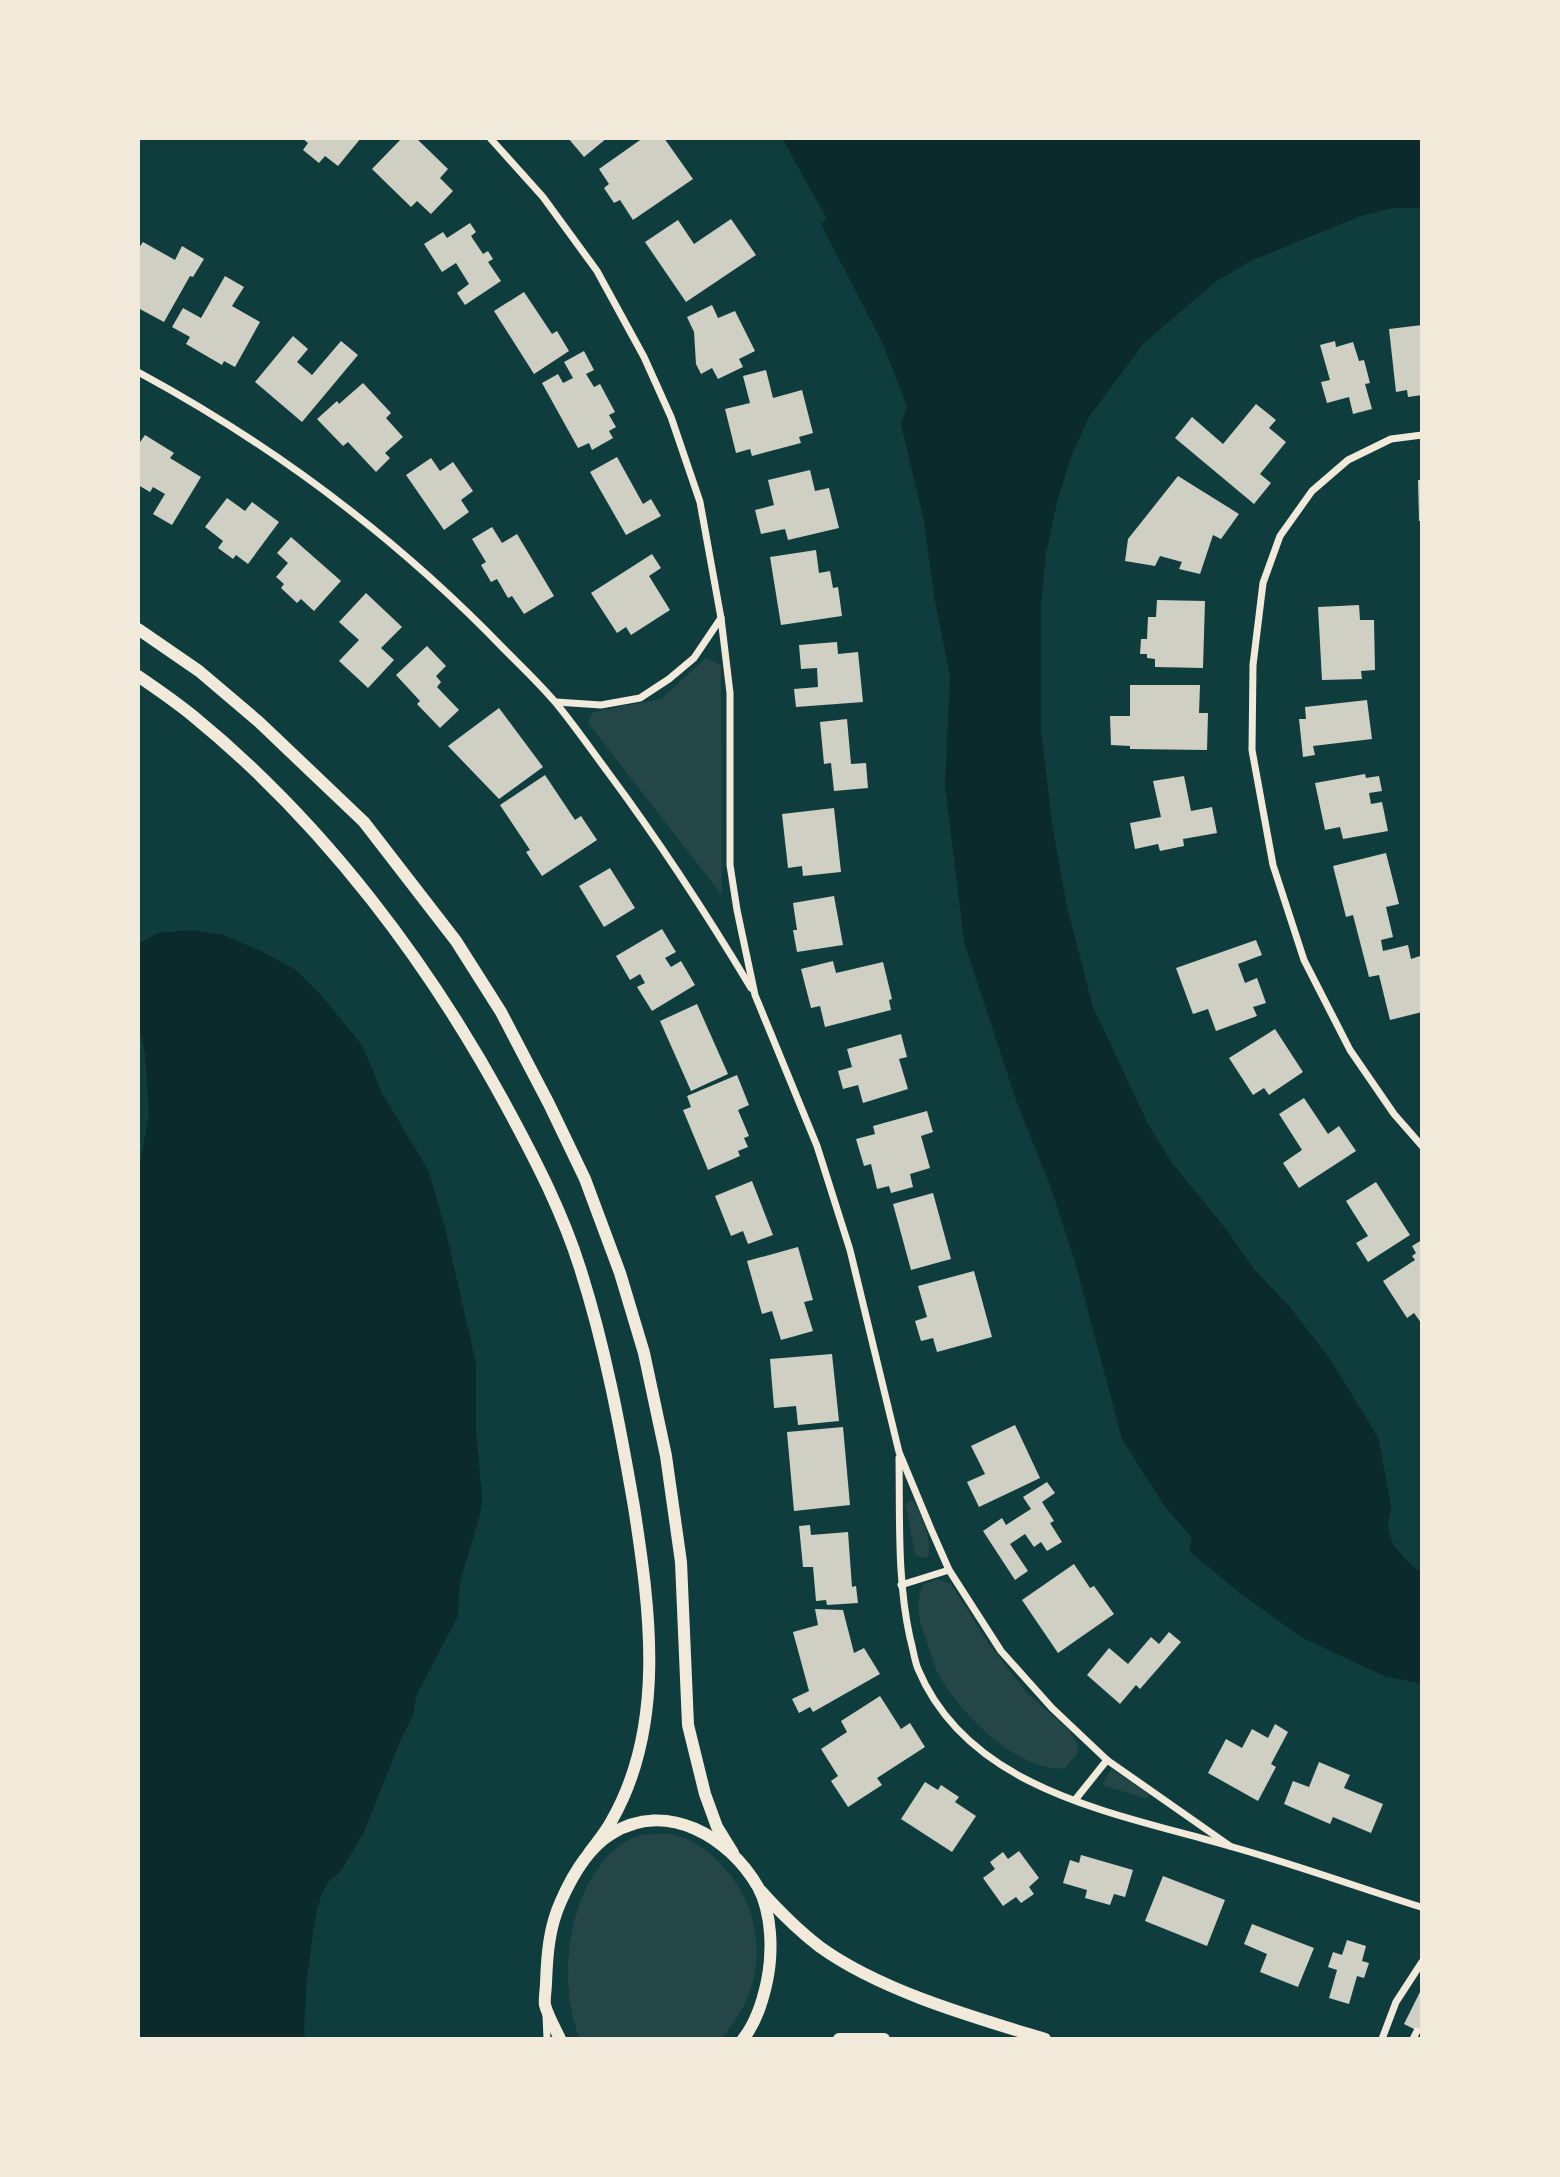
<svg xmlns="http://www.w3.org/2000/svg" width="1560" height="2177" font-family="Rubik,sans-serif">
<rect width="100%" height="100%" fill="#0f3d3e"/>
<!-- green -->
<g fill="#244646">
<polygon points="706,658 721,665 722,895 588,723 593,712 661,699"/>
<path d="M912 1500C921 1512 933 1542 928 1556L921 1558 915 1554 906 1506 907 1502Z"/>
<path d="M937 1579 951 1584 989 1644 1027 1693 1069 1730 1078 1744 1077 1754 1065 1768C1019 1773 962 1715 940 1677 934 1666 931 1653 927 1642 920 1623 914 1604 923 1585Z"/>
<polygon points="1111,1769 1150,1794 1147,1799 1102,1785"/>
<path d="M670 1834C695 1839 711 1852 727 1871 770 1922 765 1991 721 2039H580C555 1979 568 1871 632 1838 643 1833 659 1834 670 1834Z"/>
</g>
<!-- water -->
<g fill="#0a2a2b">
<polygon points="782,138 1422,138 1422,208 1393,208 1361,216 1253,260 1215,282 1144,343 1089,417 1071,457 1057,502 1046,554 1041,604 1041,729 1052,824 1067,907 1093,1007 1148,1124 1172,1163 1226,1229 1254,1269 1289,1306 1330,1359 1378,1437 1391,1505 1388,1526 1393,1545 1412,1566 1422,1572 1422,1684 1384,1676 1301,1637 1241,1594 1189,1551 1192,1538 1165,1507 1122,1439 1075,1262 1050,1185 1017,1103 964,942 945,784 950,675 934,596 924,521 901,424 907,407 883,344 821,224 827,219"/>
<polygon points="194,930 223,935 261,951 296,970 321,995 362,1045 382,1093 429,1172 445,1228 476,1363 476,1430 482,1498 480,1515 460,1582 458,1616 416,1696 413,1715 401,1739 363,1834 340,1872 328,1882 322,1893 316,1914 307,1976 304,2029 305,2039 138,2039 138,1173 149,1115 145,1053 138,1024 138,944 158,933"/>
</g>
<!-- building -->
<g fill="#cfcfc3">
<polygon points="302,138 361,138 338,166 325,156 319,163 303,150 308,143"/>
<polygon points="402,138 416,138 448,169 440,178 453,191 431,214 417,201 411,207 372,169"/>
<polygon points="568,138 607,138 584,157"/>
<polygon points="643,138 664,138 693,179 633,220 620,200 614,203 604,188 609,184 599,169"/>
<polygon points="731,219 756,255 686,302 645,242 678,220 694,244"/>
<polygon points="470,223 476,232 471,236 483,254 488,251 493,259 488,262 501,281 465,305 457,293 469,284 456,263 442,272 424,244 443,232 447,238"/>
<polygon points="143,242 175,260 182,246 204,259 193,277 190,276 164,322 138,308 138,249"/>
<polygon points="225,276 244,287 232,306 260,322 235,367 224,361 222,365 186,344 190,337 172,327 183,308 201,318"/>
<polygon points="524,292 552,334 557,331 569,351 534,374 494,311"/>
<polygon points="712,305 718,318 735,311 755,351 739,359 743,367 718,379 712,368 701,374 696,364 694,332 687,317"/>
<polygon points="1422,325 1422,395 1408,397 1407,390 1396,392 1389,329"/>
<polygon points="293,336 308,349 297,362 312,375 341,341 358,355 302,422 255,382"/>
<polygon points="1335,341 1336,347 1353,342 1359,361 1364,360 1370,383 1365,384 1372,409 1353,414 1349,397 1327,403 1321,382 1330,380 1320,345"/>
<polygon points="584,351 594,370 586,374 594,387 600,384 615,412 609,415 616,427 609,431 613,438 592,450 589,443 578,448 542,383 558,374 563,383 573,378 564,362"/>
<polygon points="766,370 773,398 802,390 813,433 799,437 801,443 752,456 750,449 736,453 725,409 750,403 743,376"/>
<polygon points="363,383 391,413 386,418 403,437 385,453 390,458 376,472 348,442 343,446 317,419 337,401 339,404"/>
<polygon points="1256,404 1276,420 1269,428 1286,442 1260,474 1271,483 1254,504 1175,438 1192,417 1223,444"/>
<polygon points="145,435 174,453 170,458 201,477 172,525 153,514 165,494 153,487 150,492 138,485 138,445"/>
<polygon points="617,457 643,504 651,499 661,516 626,535 590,472"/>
<polygon points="431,458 440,471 453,462 473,491 461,500 469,512 444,530 406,475"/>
<polygon points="810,470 815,491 829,488 839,528 788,540 785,529 761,534 755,510 774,505 768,480"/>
<polygon points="1178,476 1239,514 1221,539 1213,535 1200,574 1179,569 1182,562 1160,556 1155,566 1125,561 1128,539"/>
<polygon points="1418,480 1422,480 1422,521 1419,521"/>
<polygon points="227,498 245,511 252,502 279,522 248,564 236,555 233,559 218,548 223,541 205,527"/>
<polygon points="492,527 502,543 517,534 554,596 524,614 512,596 508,598 497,579 491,582 481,565 486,562 472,539"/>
<polygon points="291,537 341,581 314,611 301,599 297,603 281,588 284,584 276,577 288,563 277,553"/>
<polygon points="816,550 819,573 830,571 833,588 838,587 842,616 781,625 770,557"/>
<polygon points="652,554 661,568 649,576 670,610 631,635 626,627 617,633 591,593"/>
<polygon points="366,593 402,627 381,648 394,660 368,688 339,661 359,640 339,622"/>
<polygon points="1157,600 1205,601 1203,668 1155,667 1155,659 1147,658 1147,654 1140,654 1141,639 1147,639 1148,617 1156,617"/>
<polygon points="1359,605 1360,620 1374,620 1375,670 1361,671 1362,679 1322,680 1318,607"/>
<polygon points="837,642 838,654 858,652 863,702 796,707 794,689 818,687 817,668 801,669 799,645"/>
<polygon points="427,646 446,666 436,676 441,682 437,687 459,710 440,728 417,704 420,701 396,675"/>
<polygon points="1130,685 1200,685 1199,713 1208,713 1207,750 1130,749 1130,746 1111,745 1110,716 1130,716"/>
<polygon points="1367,700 1372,739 1313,746 1315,755 1303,757 1299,719 1306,719 1305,707"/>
<polygon points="499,708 543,767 499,799 448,746"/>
<polygon points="847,719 851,764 866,763 868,788 834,791 831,763 824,764 820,722"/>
<polygon points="1365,774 1366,778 1379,776 1382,791 1369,793 1371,804 1382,802 1388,831 1343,839 1340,827 1325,830 1315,783"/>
<polygon points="545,775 575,820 581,816 597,840 542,876 526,852 530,850 500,805"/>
<polygon points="1184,776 1191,811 1212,807 1217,833 1183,839 1184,846 1160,851 1158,844 1135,849 1130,823 1161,817 1153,781"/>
<polygon points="834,808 841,872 803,876 802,866 788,868 782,814"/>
<polygon points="1386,853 1399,904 1386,907 1393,937 1381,940 1383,951 1408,945 1411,959 1420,956 1422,964 1422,1012 1390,1020 1379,975 1369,977 1353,915 1346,917 1333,866"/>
<polygon points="610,868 635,908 604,927 579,886"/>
<polygon points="834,896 843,945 797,952 793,930 797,930 793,903"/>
<polygon points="662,929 676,952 665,958 671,967 681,961 695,985 652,1011 637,987 645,983 640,974 630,980 616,956"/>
<polygon points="1256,940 1262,955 1238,964 1245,983 1257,978 1266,1003 1253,1007 1257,1016 1216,1031 1208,1009 1193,1014 1176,968"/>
<polygon points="833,961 836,973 883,962 892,999 889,1000 891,1010 825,1027 820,1006 811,1008 801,969"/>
<polygon points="697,1004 728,1074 691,1091 660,1021"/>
<polygon points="1275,1029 1303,1072 1269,1095 1264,1088 1253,1095 1229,1058"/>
<polygon points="901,1034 907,1057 899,1059 908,1089 863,1103 858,1085 843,1089 838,1071 852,1067 847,1049"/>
<polygon points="737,1075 749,1105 738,1110 749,1136 744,1138 748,1147 738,1151 740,1156 708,1170 683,1110 691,1107 687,1096"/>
<polygon points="1304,1098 1328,1134 1339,1126 1356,1151 1299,1188 1283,1163 1302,1150 1279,1114"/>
<polygon points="927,1111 933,1132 921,1136 930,1168 910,1174 913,1187 891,1193 889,1186 877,1189 871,1164 864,1166 856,1139 875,1134 873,1126"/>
<polygon points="752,1181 773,1235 748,1244 743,1231 731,1236 715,1196"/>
<polygon points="1376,1182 1410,1235 1368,1262 1356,1243 1368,1236 1346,1201"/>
<polygon points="933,1193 951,1259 911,1270 893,1204"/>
<polygon points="1422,1240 1422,1324 1414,1313 1407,1318 1383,1281 1415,1260 1412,1256 1416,1253 1412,1246"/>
<polygon points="798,1247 813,1300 804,1302 813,1331 781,1340 772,1311 762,1314 747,1261"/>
<polygon points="974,1271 992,1337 937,1352 933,1338 921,1341 915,1321 927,1317 918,1286"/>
<polygon points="832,1354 839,1421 798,1425 796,1406 774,1408 770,1359"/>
<polygon points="1015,1425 1040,1478 979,1507 967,1482 985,1474 971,1446"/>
<polygon points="843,1427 850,1505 794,1511 787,1432"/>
<polygon points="1047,1482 1055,1493 1042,1502 1054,1521 1050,1523 1062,1542 1047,1551 1041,1542 1034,1547 1025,1534 1010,1544 1028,1571 1015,1580 983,1531 1002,1518 1006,1525 1031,1509 1023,1497"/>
<polygon points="810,1525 811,1535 848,1532 852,1587 856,1586 858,1603 827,1605 826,1600 816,1601 813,1567 803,1567 799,1526"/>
<polygon points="1074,1564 1090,1588 1094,1586 1114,1614 1058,1653 1022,1600"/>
<polygon points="815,1609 843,1610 854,1653 864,1648 880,1674 813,1712 810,1707 799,1713 792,1699 809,1691 793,1632 818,1625"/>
<polygon points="1169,1632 1181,1642 1140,1689 1136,1685 1120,1704 1087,1675 1109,1648 1128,1664 1151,1637 1159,1644"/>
<polygon points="880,1696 901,1729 910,1723 925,1747 877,1778 882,1785 848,1807 831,1781 838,1776 821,1749 847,1732 841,1721"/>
<polygon points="1275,1724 1288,1732 1271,1764 1276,1767 1258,1801 1208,1773 1226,1739 1242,1748 1252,1729 1268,1738"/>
<polygon points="1319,1762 1350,1775 1344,1788 1383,1804 1371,1833 1333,1817 1330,1824 1284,1804 1293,1781 1309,1787"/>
<polygon points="925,1782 938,1790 941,1785 959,1797 955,1802 976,1816 952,1852 901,1819"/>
<polygon points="1019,1851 1039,1878 1029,1887 1034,1894 1021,1903 1016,1897 1003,1906 983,1878 995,1869 990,1862 1003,1852 1008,1859"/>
<polygon points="1081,1855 1133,1870 1125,1897 1114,1894 1110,1905 1085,1898 1087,1890 1063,1883 1070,1860 1079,1863"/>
<polygon points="1163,1876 1225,1900 1207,1946 1145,1921"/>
<polygon points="1252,1924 1314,1948 1298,1987 1260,1972 1267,1954 1244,1944"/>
<polygon points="1347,1940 1366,1946 1362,1961 1369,1963 1364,1978 1357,1976 1349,2004 1329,1998 1337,1970 1328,1967 1333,1952 1342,1955"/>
<polygon points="1420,1992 1422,1992 1422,2033 1404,2024"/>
</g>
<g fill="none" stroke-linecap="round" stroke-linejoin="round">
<!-- minor -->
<g stroke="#f1e9da" stroke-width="7">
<polyline points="490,138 543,197 597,271 644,357 671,417 700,502 721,618 730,693 730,865 737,910 755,995 817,1146 850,1250 899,1452 931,1529 949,1570 1001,1651 1052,1708 1107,1760 1230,1846"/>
<path d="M138 372C273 445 398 539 505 650 522 667 540 684 556 703 574 725 590 748 607 771 659 841 706 913 751 988"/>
<polyline points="1422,435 1391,439 1348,460 1312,491 1280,536 1263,583 1253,665 1252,750 1273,865 1304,960 1350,1050 1394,1114 1422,1146"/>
<polyline points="556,702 601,705 640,698 669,679 694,658 721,618"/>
<path d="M899 1458C900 1518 897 1579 910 1638 913 1648 914 1659 918 1669 969 1791 1116 1813 1229 1846 1294 1864 1357 1887 1421 1907"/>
<polyline points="901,1585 949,1570"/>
<polyline points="1075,1800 1107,1760"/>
<polyline points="546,2015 547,2039"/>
<polyline points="1382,2039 1396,2002 1422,1962"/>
<polyline points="1413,2039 1417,2031"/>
</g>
<!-- tertiary -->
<g stroke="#f1e9da" stroke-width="12">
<polyline points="138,629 199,671 259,722 364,822 456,941 501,1012 549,1104 585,1179 620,1273 644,1353 666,1456 681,1562 688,1725 705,1794 717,1827 733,1853"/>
<path d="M138 676C157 689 176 702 193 716 324 823 431 965 510 1113 537 1163 563 1214 580 1268 605 1346 620 1426 634 1507 650 1610 666 1725 612 1820 606 1832 597 1842 589 1853"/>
<path d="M761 1891C779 1911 799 1931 820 1947 881 1991 973 2017 1045 2039"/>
<path d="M560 2039C555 2028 548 2016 545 2005 544 1998 546 1990 546 1983 547 1955 549 1927 561 1901 572 1876 588 1848 611 1834 667 1799 729 1837 758 1887 772 1913 773 1952 767 1981 763 2000 756 2023 743 2039"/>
<polyline points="839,2039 884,2039"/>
</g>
</g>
<!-- border -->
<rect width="1560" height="2177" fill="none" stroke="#f1e9da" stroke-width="280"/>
</svg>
